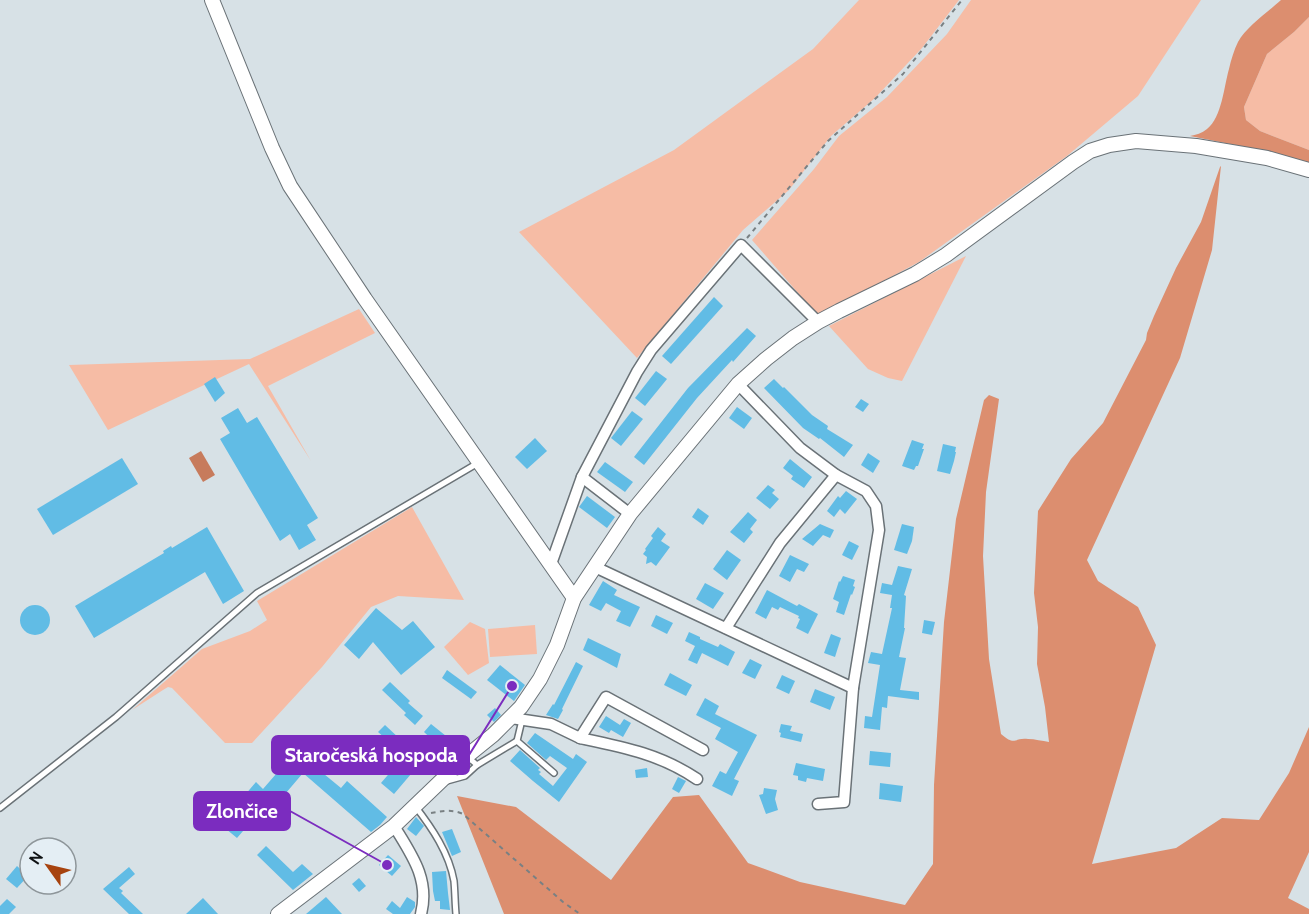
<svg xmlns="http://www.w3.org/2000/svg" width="1309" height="914" font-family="Cabin,sans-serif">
<rect width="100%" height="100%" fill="#d7e1e6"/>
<!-- green -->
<g fill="#f6bca5">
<polygon points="859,0 959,0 922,48 875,98 831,136 789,190 743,230 637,358 519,232 674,150 813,49"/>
<polygon points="971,0 1201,0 1138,96 1067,156 919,262 818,316 752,240 814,169 839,136 887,97 947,34"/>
<polygon points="1309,17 1309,150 1260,131 1246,120 1244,107 1267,54 1294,32"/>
<polygon points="966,256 902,381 888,378 868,369 829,326"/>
<polygon points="359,309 375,333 268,386 311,461 249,364 108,430 69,365 250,359"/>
<polygon points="412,507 464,600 398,596 371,607 322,667 252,743 225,743 172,688 168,687 163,690 132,710 202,649 250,631 267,620 257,601"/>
<polygon points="470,622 485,629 489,663 468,675 444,647"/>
<polygon points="535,625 537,654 490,657 488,629"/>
</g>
<!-- forest -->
<g fill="#dc8e6f">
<path d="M1281 0H1309V17L1294 32 1267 54 1244 107 1246 120 1260 131 1309 150V165L1265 151 1190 136C1196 135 1202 133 1207 129 1222 117 1224 86 1229 69 1231 60 1234 50 1238 42 1246 27 1268 12 1281 0Z"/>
<path d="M1221 166 1212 250 1180 358 1087 560 1098 581 1138 607 1156 645 1092 864 1176 848 1222 818 1259 820 1289 773 1309 727V852L1288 898 1309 909V914H504L457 796 516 807 611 880 673 797 699 795 748 863 800 882 905 905 933 864 934 785 944 622 956 519 984 400 989 395 999 399 986 492 983 556 989 659 1001 734C1016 747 1014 737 1028 739 1035 739 1042 741 1049 742L1045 707 1037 664 1038 627 1034 593 1038 511 1071 459 1103 423 1146 340 1147 333 1154 316 1176 268 1201 222 1220 167Z"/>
</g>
<!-- water -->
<polygon fill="#c77b5c" points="201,451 215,475 203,482 189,458"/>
<!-- building -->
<g fill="#61bce5">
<polygon points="714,297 723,306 671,364 662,356"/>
<polygon points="747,328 756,336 733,362 732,360 697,398 644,465 634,457 688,388"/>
<polygon points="656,371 667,379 645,406 635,398"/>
<polygon points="215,377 225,393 215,402 204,384"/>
<polygon points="774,379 783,388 784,387 812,415 828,426 827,429 853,445 844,457 820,438 819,439 803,428 764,388"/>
<polygon points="861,399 869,404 863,412 855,407"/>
<polygon points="737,407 752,418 744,429 729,418"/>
<polygon points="238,408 247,423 257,417 318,518 307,525 316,540 299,550 290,534 280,541 220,439 230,433 221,418"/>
<polygon points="632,411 643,419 621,446 611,438"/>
<polygon points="535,438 547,451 527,469 515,457"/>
<polygon points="912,440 924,444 922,449 924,449 918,466 916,466 914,470 902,466"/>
<polygon points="943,444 956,447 955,452 956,452 954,461 950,474 937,471"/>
<polygon points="868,453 880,461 873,473 861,465"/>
<polygon points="122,458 138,484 53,535 37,509"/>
<polygon points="790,459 812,477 804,488 791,479 793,476 783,468"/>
<polygon points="605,462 633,482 625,492 597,472"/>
<polygon points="768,485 775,490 772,493 779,499 770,509 756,498"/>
<polygon points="846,491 857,499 845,514 840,509 834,517 827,511 838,496 840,498"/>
<polygon points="587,496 615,517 607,528 579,507"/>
<polygon points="698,508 709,516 703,525 692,517"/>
<polygon points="748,512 757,520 750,529 753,532 744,543 730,532"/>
<polygon points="820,524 834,530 830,538 823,535 813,546 802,539"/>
<polygon points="902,524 914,527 912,541 907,554 894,550"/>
<polygon points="207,527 244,591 223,604 205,572 94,638 75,606 164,553 163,551 171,546 172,548"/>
<polygon points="658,527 666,534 661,541 670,547 656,566 651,562 646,564 647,557 643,554 646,550 645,549 653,538 651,536"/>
<polygon points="849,541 859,546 852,560 842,555"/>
<polygon points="727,550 741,560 727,580 713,569"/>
<polygon points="790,555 809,564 804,572 797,569 790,582 779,576"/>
<polygon points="898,566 912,569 904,595 906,596 904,628 905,628 899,657 906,658 900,690 919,692 919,700 888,696 887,708 882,707 880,730 864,728 865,716 872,717 880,665 868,663 871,652 882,654 892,608 890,608 892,595 880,593 882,583 892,585"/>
<polygon points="843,576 855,580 853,586 855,587 852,595 851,594 844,615 836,612 839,602 833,599 839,581 840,582"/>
<polygon points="603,581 617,590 614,595 640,607 630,627 616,621 621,611 606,603 601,611 589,605"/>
<polygon points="705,583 724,593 713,609 696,599"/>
<polygon points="767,590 797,606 799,604 818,614 808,634 796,628 800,619 798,618 799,616 780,607 778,610 772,607 766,619 755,613"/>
<circle cx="35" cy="620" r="15"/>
<polygon points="376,608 402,630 413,621 435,647 401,675 373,642 359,659 344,645"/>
<polygon points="656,615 673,623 667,634 651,626"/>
<polygon points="924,620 935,622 932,635 922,633"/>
<polygon points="689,632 700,637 700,639 718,647 720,644 735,652 728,666 702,653 697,664 688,660 695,646 685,641"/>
<polygon points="831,634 841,638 835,657 824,653"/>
<polygon points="588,638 621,654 617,668 583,650"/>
<polygon points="750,659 762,665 755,679 742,673"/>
<polygon points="576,662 583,666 562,709 563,710 558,719 546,715 553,704 554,705"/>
<polygon points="500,665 525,685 514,701 487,680"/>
<polygon points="447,670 477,692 471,699 442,678"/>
<polygon points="670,673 692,685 686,696 664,685"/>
<polygon points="782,675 795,681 789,694 776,688"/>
<polygon points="390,682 410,701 408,703 423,716 415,725 404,715 406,713 382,690"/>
<polygon points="815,689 835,697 830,710 810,702"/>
<polygon points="705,698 719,706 715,714 757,735 734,779 739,781 732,796 712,786 720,771 726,774 738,752 715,739 721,728 696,715"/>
<polygon points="495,708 501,715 494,722 487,715"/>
<polygon points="606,716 620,725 624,719 631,723 623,737 611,730 609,733 599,727"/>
<polygon points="431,724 446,736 438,745 424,732"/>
<polygon points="781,724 792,726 790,731 803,734 801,742 780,737 781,733 779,732"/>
<polygon points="385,725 400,739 393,745 378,732"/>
<polygon points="535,733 573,759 576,754 587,762 559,802 533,781 510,761 520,750 540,768 538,770 541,772 539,774 553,786 567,768 550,756 546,760 527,743"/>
<polygon points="412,747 432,764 423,773 417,767 394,794 381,783"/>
<polygon points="296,751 341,788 347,781 387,817 380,825 371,832 303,773 280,800 275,794 237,838 220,824 256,782 263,789"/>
<polygon points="870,751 891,753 890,767 869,765"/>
<polygon points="796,763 825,769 823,781 807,778 806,782 798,780 798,776 793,775"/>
<polygon points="647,768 648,777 636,778 635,770"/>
<polygon points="678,777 686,781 679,793 672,789"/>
<polygon points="880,783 903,786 901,802 879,799"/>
<polygon points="764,788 777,790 775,799 778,810 766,814 759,795 763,794"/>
<polygon points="416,817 424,826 416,836 407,829"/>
<polygon points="452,829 461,852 452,856 442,832"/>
<polygon points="266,846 293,872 302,864 313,874 293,890 257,855"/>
<polygon points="388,855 401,866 392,876 379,865"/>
<polygon points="17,866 28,876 17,888 6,879"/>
<polygon points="129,867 135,874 119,888 123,891 121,893 143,914 129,914 103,889"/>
<polygon points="446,871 448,893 450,910 440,909 440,901 435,901 433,891 432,872"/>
<polygon points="359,878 366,886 359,892 352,884"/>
<polygon points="326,897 342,914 306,914"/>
<polygon points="407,897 415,902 415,907 410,914 393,914 386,909 392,901 400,908"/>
<polygon points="203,898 218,914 186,914"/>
<polygon points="7,899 16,907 9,914 0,914 0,906"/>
</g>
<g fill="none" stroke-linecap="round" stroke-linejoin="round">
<defs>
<g id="service">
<polyline points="522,720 517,741 554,773"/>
<polyline points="468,757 477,765 517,741"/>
<polyline points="447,781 465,776 477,765"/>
<path d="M415 806C432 828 449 853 454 881 455 892 455 903 456 914"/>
<polyline points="0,808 116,717 257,593 478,463"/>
</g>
<g id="minor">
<polyline points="738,384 800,448 836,475 866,491 876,506 879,530 853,688 844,802 818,804"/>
<polyline points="582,477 630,514"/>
<polyline points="551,564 582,477 637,372 651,350 741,245 818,322"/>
<polyline points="595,567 853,688"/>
<polyline points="726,628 780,543 836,475"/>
<polyline points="511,718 551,724 580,738 606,697 703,750"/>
<path d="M580 738C623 747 660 754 697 779"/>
<path d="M394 826C411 854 430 879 421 914"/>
</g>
<g id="tertiary">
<polyline points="212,0 272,148 290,186 365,299 574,598"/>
<polyline points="278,914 394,826 467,756 493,735 521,707 540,679 557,645 574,598 630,514 738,384 766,359 793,338 818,322 839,311 915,274 946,255 1073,162 1090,151 1109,145 1136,141 1196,146 1267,158 1309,170"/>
</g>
</defs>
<!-- service casing -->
<use href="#service" stroke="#6a7277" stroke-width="8"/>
<!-- minor casing -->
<use href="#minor" stroke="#6a7277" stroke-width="13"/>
<!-- tertiary casing -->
<use href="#tertiary" stroke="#6a7277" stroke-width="16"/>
<!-- path -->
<g stroke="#798083" stroke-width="2" stroke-dasharray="4.5 4.5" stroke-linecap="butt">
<polyline points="747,238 828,141 903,74 962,0"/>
<path d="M431 813C443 811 452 809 463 814L563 902 580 914"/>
</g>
<!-- service -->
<use href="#service" stroke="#fff" stroke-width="5"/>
<!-- minor -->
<use href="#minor" stroke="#fff" stroke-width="10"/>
<!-- tertiary -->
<use href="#tertiary" stroke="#fff" stroke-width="14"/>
</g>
<!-- callouts -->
<path fill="none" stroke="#7b2cbf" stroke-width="2" d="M512 686L469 755M387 865L290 811"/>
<g fill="#7b2cbf" stroke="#e4eef4" stroke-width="2">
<circle cx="512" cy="686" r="6"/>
<circle cx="387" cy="865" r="6"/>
</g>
<g fill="#7b2cbf" stroke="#7b2cbf" stroke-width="2">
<rect x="272" y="736" width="197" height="38" rx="6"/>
<rect x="194" y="792" width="96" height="38" rx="6"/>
</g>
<g font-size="20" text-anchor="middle" font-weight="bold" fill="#fff">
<text x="371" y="762">Staročeská hospoda</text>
<text x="242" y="818">Zlončice</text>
</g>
<!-- north arrow -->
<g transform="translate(48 866) rotate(304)"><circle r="28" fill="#e4eef4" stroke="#8e969a" stroke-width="1.5"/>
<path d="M0-4.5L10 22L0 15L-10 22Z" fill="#a7430f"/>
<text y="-9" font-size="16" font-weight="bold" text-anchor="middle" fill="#0e1113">N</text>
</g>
</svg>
